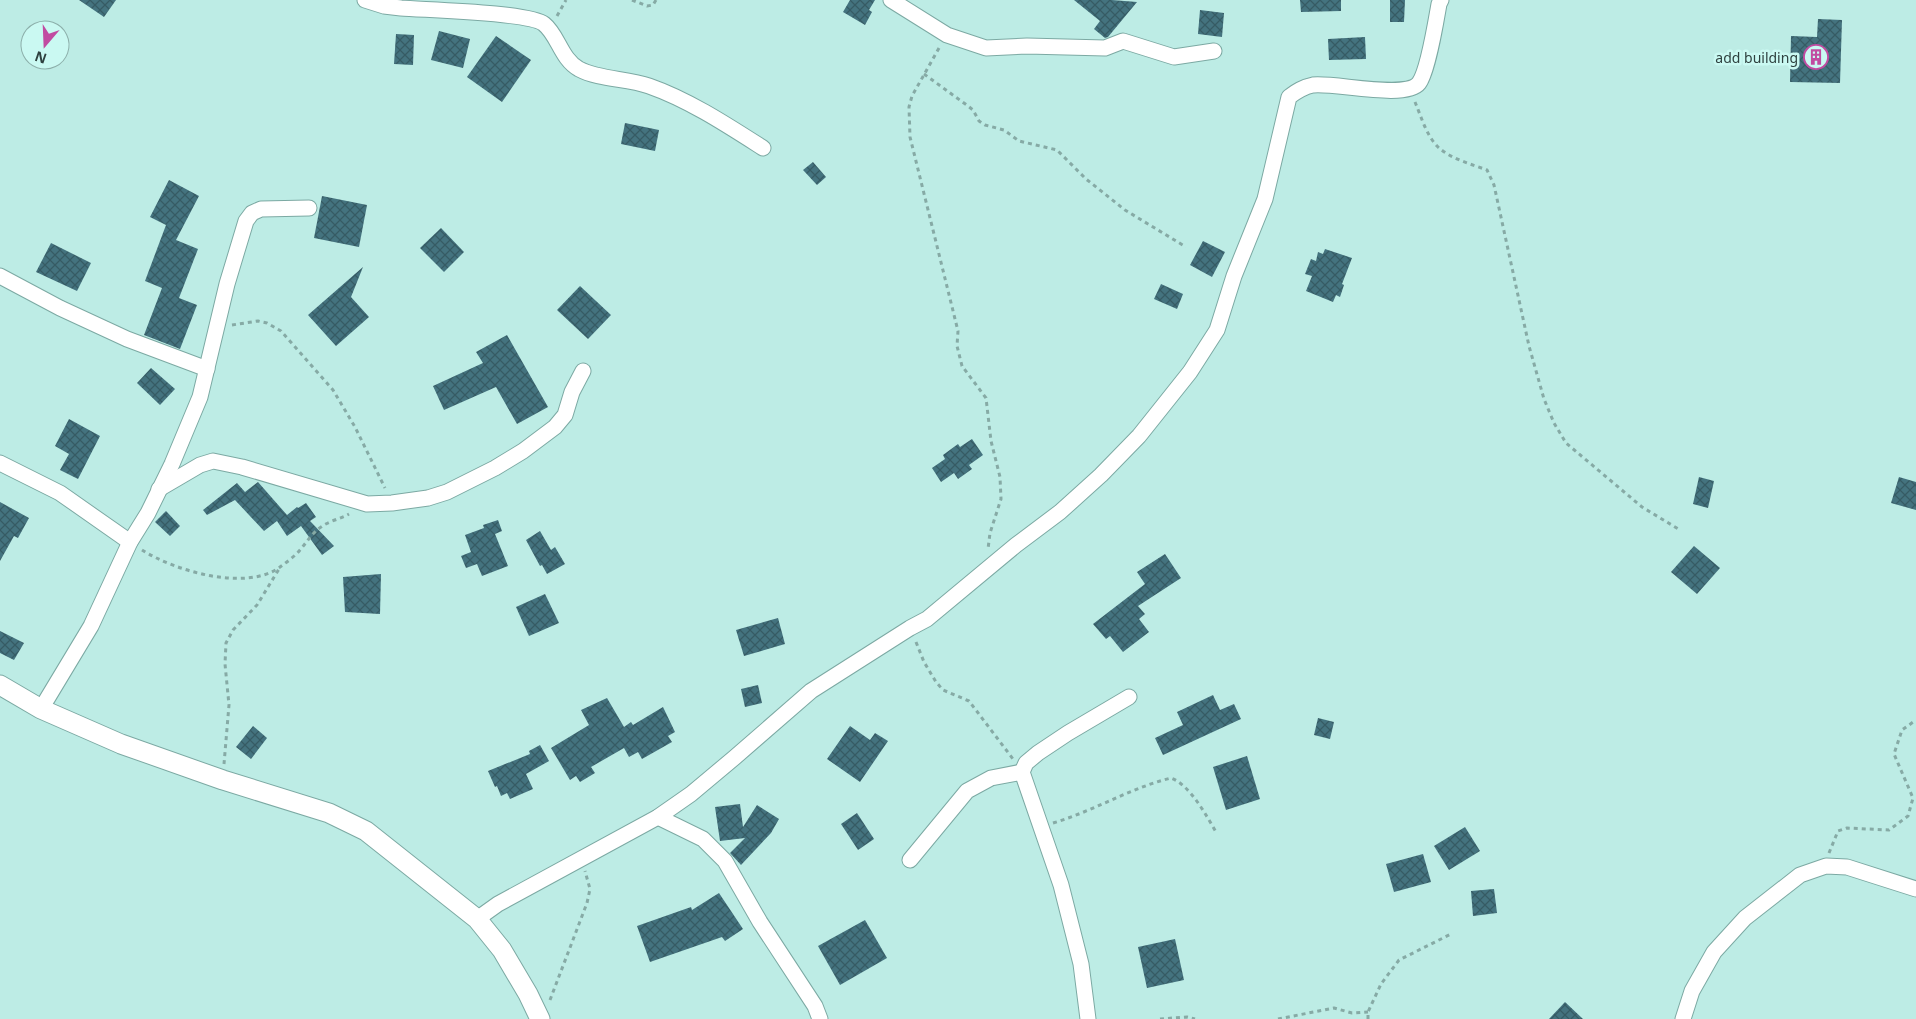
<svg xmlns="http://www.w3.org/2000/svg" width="1916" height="1019" font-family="'Noto Sans',sans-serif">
<defs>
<pattern id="building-cross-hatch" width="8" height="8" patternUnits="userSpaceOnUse" patternTransform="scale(1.25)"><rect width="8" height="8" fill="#44737f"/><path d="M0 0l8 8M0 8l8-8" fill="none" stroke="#365b64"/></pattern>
</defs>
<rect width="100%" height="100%" fill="#bdece5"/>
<!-- building -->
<g fill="url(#building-cross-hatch)">
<polygon points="79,0 116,0 104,17"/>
<polygon points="850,0 875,0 869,10 872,12 865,25 843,12"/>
<polygon points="1074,0 1112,0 1137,2 1108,37 1105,38 1094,29 1100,21"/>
<polygon points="1300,0 1341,0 1341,11 1301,12"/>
<polygon points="1390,0 1405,0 1404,22 1390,22"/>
<polygon points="1200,10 1224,13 1222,37 1198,34"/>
<polygon points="1818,19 1842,20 1840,83 1790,82 1791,36 1817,37"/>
<polygon points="439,31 470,39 463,68 431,60"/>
<polygon points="396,34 414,35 413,65 394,64"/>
<polygon points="496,36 531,60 502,102 467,77"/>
<polygon points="1365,37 1366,59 1329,60 1328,39"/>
<polygon points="625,123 659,130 655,151 621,144"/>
<polygon points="813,162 826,177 817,185 803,170"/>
<polygon points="169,180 199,196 176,240 198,249 179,298 197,305 180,349 144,335 162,288 145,281 166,225 150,217"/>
<polygon points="322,196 367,205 359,247 314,238"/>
<polygon points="441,228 464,252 444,272 420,248"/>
<polygon points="1203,241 1225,252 1212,277 1190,265"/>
<polygon points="51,243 91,263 77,291 36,272"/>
<polygon points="1325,249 1352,258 1342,284 1344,285 1340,297 1336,295 1333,302 1306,291 1312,276 1305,274 1311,259 1316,261 1318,252 1323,254"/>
<polygon points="363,267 351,297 369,317 336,346 308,315"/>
<polygon points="1161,284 1183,294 1177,309 1154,299"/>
<polygon points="580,286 611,315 588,339 557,310"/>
<polygon points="507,335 548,407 517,424 496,387 444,410 433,386 483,363 476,352"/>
<polygon points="151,368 175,389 160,405 137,383"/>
<polygon points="69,419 100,436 78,479 60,470 69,454 55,446"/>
<polygon points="972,439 983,455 969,465 972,469 958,479 954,473 941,482 932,468 945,459 943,455 958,444 960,447"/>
<polygon points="1699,477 1714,481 1708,508 1693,504"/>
<polygon points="1899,477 1916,482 1916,510 1891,503"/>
<polygon points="258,482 287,515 297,507 298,508 306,503 316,517 310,521 334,546 322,555 301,526 287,536 277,521 264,531 235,500 207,515 203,510 237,483 245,492"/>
<polygon points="0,502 29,518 18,538 14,536 0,561"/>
<polygon points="166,511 180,526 170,536 155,522"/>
<polygon points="498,520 502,531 495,534 508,566 482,576 477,564 466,568 461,556 471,552 465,535 484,528 483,525"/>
<polygon points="540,531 551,550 555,547 565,564 547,574 542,565 540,566 526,540"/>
<polygon points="1694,546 1720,568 1697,594 1671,572"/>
<polygon points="1165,554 1181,578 1138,606 1145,614 1139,619 1149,632 1123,652 1110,636 1106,639 1093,624 1145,584 1137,572"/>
<polygon points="381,574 380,614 345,612 343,577"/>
<polygon points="545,594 559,623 529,636 516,607"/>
<polygon points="778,618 785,644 744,656 736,630"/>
<polygon points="0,631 24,643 14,660 0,653"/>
<polygon points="758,685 762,703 745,707 741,689"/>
<polygon points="1213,695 1220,710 1234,704 1241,719 1163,755 1155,738 1183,725 1177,712"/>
<polygon points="607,698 624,727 631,722 633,725 663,707 675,732 668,736 672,742 642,759 638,752 629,757 624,748 591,767 595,773 580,782 576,776 570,780 551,748 589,725 581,710"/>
<polygon points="1318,718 1334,722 1330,739 1314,735"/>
<polygon points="253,726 267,738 251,759 236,747"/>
<polygon points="850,726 870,740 875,733 888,741 860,782 827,759"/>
<polygon points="540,745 549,761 526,774 533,789 510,799 507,793 501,796 497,786 495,787 488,771 530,754 529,751"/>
<polygon points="1247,756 1260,799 1226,810 1213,767"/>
<polygon points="740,804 743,827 757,805 779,819 771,833 741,865 730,853 745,838 720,841 715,807"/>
<polygon points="857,813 874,839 858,850 841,824"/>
<polygon points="1465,827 1480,851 1449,870 1434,846"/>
<polygon points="1423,854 1431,882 1394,892 1386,864"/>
<polygon points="1494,889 1497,913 1473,916 1471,891"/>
<polygon points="719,893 743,929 725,941 722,937 650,962 637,926 691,907 692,910"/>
<polygon points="865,920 887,958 840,985 818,946"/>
<polygon points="1175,939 1184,980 1147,988 1138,947"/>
<polygon points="1565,1002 1583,1019 1549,1019"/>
</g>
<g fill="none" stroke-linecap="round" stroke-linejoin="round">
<defs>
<g id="minor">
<path d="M365 0 384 6 401 8C425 10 529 12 544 24 558 35 561 59 579 69 600 80 627 78 649 86 689 100 727 125 763 148"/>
<polyline points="891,0 947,35 986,48 1027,46 1105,48 1123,41 1174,57 1214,51"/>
<polyline points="0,276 60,308 127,339 207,369"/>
<polyline points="0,463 60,493 130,542"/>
<polyline points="159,489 200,465 213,461 242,467 367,504 392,503 428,498 447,492 495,468 523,451 555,427 565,415 572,392 583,371"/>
<polyline points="41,709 91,626 130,542 148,513 172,464 200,397 227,284 246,221 252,213 261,209 309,208"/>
<polyline points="658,817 703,839 725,861 760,922 815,1006 820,1019"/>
<polyline points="910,860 967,791 991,778 1022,772"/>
<path d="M477 919 498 904 658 817 691 794 734 758 811 691 910 628 927 619 1016 545 1060 512 1101 475 1139 436 1190 372 1217 330 1234 276 1265 199 1289 97C1297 91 1303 87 1313 85 1333 82 1406 100 1419 83 1428 71 1436 21 1439 4L1441 0"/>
<polyline points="1088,1019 1081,964 1061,885 1022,772 1026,763 1038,753 1068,733 1129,697"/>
<polyline points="1683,1019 1692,991 1714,952 1745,918 1800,875 1826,866 1847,867 1916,889"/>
</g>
<polyline id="tertiary" points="0,685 41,709 121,744 223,780 329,813 366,831 477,919 502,950 528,994 540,1019"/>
</defs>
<!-- minor casing -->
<use href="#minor" stroke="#7ca9a3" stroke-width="17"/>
<!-- tertiary casing -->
<use href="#tertiary" stroke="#7ca9a3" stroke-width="21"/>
<!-- path -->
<g stroke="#86aaa5" stroke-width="3" stroke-dasharray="4 4" stroke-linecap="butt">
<polyline points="632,0 647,6 653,5 656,0"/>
<polyline points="557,16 566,0"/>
<polyline points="939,48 912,96 909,107 910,137 958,331 957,346 962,366 986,398 991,441 1000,477 1001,499 990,533 988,549"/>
<polyline points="924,74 968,106 973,110 979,121 985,125 1004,130 1019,141 1057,150 1086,179 1125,210 1186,247"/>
<path d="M1415 102C1421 116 1426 135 1438 147 1451 159 1471 164 1487 170L1494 185 1529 346 1544 399 1554 423 1566 443 1642 507 1680 530"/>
<polyline points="232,325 258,321 267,323 281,331 333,390 355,427 385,488"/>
<path d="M142 550C175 571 246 592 280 567 287 562 295 556 300 550 307 542 312 533 321 527 329 521 340 519 349 514"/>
<polyline points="916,642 924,662 936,682 943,690 969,701 1013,759"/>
<polyline points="224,764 229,705 225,664 226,643 233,630 257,605 279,569"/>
<path d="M1053 823C1094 811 1130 788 1171 778 1190 785 1206 815 1216 832"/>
<polyline points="1829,853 1838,831 1847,828 1889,830 1908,816 1913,798 1894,754 1902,730 1916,720"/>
<polyline points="550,1000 587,903 590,889 585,871"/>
<polyline points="1160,1019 1187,1017 1195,1019"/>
<polyline points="1278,1019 1334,1008 1352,1013 1368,1012"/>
<polyline points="1368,1019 1368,1012 1381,984 1399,960 1451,934"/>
</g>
<!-- minor -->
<use href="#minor" stroke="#fff" stroke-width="15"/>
<!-- tertiary -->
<use href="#tertiary" stroke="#fff" stroke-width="19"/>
</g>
<!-- icons -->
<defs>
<symbol id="building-ring" viewBox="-11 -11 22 22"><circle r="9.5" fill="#caf9f2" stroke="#c14ba1" stroke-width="1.5"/><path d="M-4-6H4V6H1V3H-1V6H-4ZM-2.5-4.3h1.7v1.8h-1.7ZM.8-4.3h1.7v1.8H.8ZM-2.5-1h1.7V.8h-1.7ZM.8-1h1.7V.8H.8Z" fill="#c14ba1"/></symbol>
</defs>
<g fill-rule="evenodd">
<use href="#building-ring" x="1802" y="43" width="28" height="28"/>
</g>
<g text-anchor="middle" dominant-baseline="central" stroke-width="5" stroke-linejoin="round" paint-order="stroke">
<!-- poi labels -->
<g font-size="14" fill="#2e413f" stroke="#caf9f2" text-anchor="end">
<text x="1798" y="57">add building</text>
</g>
</g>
<!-- north arrow -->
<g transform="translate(45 45) rotate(199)"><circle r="24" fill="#caf9f2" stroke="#8cafaa"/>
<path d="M0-4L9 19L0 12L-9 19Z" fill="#c14ba1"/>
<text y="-8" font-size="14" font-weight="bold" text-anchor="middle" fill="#2e413f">N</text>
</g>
</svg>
